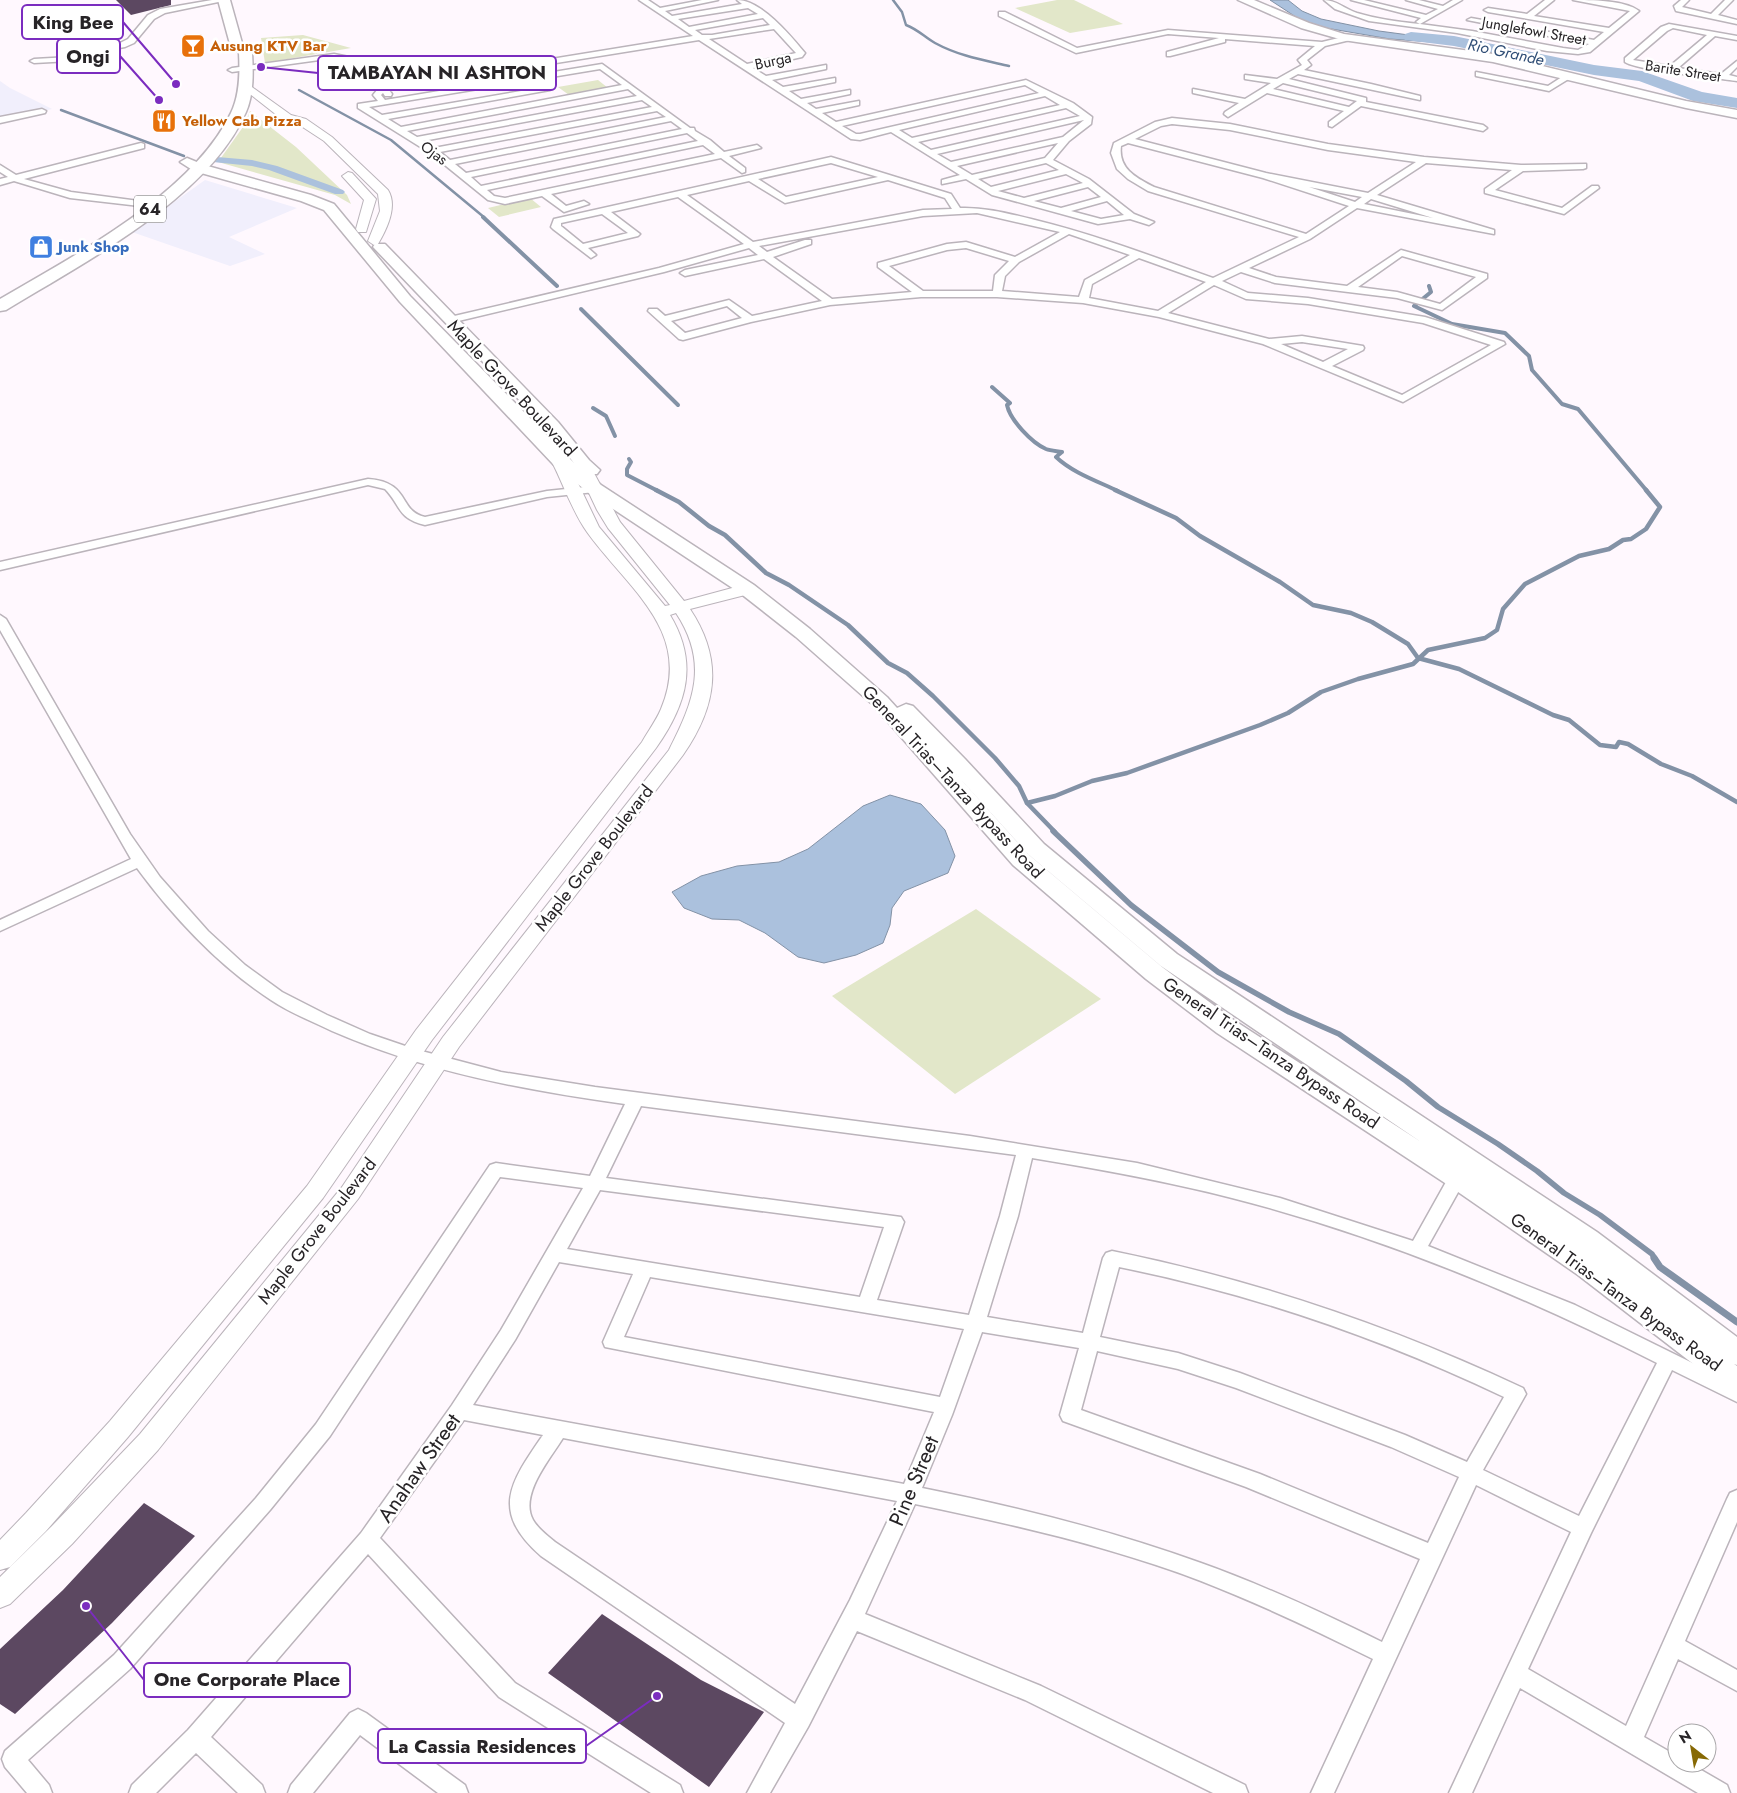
<svg xmlns="http://www.w3.org/2000/svg" width="1737" height="1793" font-family="Jost,sans-serif">
<rect width="100%" height="100%" fill="#fff8fe"/>
<!-- industrial -->
<g fill="#f1effc">
<polygon points="0,81 10,88 52,109 0,121"/>
<polygon points="205,180 297,208 229,237 265,254 230,266 132,232"/>
</g>
<!-- green -->
<g fill="#e2e7c9">
<polygon points="1057,0 1074,0 1123,24 1070,33 1015,8"/>
<polygon points="303,35 351,48 265,63 261,38"/>
<polygon points="598,80 608,88 569,95 558,87"/>
<polygon points="250,111 296,147 347,195 351,204 335,195 218,162 243,127"/>
<polygon points="530,198 541,207 499,217 488,208"/>
<polygon points="976,909 1101,999 955,1094 832,996"/>
</g>
<!-- water -->
<g fill="#abc1dd" stroke="#8392a6">
<polygon points="1270,0 1288,0 1302,11 1321,19 1379,31 1454,41 1432,42 1390,39 1320,27 1299,19"/>
<polygon points="890,795 921,804 945,830 955,856 948,873 904,891 892,908 890,925 883,943 856,955 824,963 798,957 765,933 739,920 712,919 684,908 672,892 701,876 737,866 779,862 808,849 863,806"/>
</g>
<g fill="none" stroke-linecap="round" stroke-linejoin="round">
<!-- stream-far4 -->
<g stroke="#8392a6" stroke-width="2.5">
<path d="M893 0 902 12 906 25C919 30 924 37 935 43 959 56 983 60 1009 66"/>
<polyline points="299,90 391,140 485,218"/>
<polyline points="61,110 184,156"/>
</g>
<!-- stream-far3 -->
<g stroke="#8392a6" stroke-width="4">
<polyline points="483,217 557,286"/>
<polyline points="1429,286 1431,292 1414,306 1452,324 1505,333 1529,356 1532,370 1562,404 1578,409 1647,491"/>
<polyline points="581,309 678,405"/>
<path d="M992 387 1010 403 1007 405C1010 420 1032 443 1046 449 1051 451 1057 451 1062 452L1056 457C1073 473 1097 481 1118 491"/>
<polyline points="593,408 606,416 615,436"/>
<polyline points="629,459 631,462 627,469 627,475 658,491"/>
</g>
<!-- stream-far2 -->
<g stroke="#8392a6" stroke-width="4.5">
<polyline points="656,490 679,502 709,526 725,535 766,573 789,585 848,625 888,663 907,673 933,696 995,758 1019,786 1027,803 1055,832"/>
<polyline points="1115,490 1176,518 1200,536 1280,582 1313,605 1351,613 1372,622 1408,644 1418,658 1459,669 1553,715 1569,720 1600,745 1616,747 1619,742 1628,744 1661,764 1692,776 1737,802"/>
<polyline points="1027,803 1055,796 1092,781 1127,773 1260,725 1288,713 1321,692 1358,679 1413,664 1428,650 1485,638 1497,630 1503,609 1525,584 1579,556 1609,549 1623,540 1631,539 1646,529 1660,507 1646,490"/>
</g>
<!-- stream-far1 -->
<polyline stroke="#8392a6" stroke-width="5.5" points="1053,831 1131,905 1218,972 1289,1012 1339,1034 1406,1081 1438,1107 1498,1144 1537,1171 1564,1193 1600,1215 1652,1254 1655,1259"/>
<!-- stream -->
<polyline stroke="#8392a6" stroke-width="7" points="1654,1258 1660,1267 1737,1322"/>
<!-- canal -->
<polygon fill="#abc1dd" fill-rule="evenodd" points="217,157 252,160 277,166 343,190 345,192 343,194 335,194 269,170 252,166 213,162 212,160"/>
<!-- river -->
<polygon fill="#abc1dd" fill-rule="evenodd" points="1411,32 1454,36 1594,65 1642,71 1702,92 1737,98 1737,108 1693,101 1639,81 1594,75 1454,46 1405,40 1403,37 1405,34"/>
</g>
<!-- building -->
<g fill="#5c4861">
<polygon points="116,0 171,0 171,5 131,15"/>
<polygon points="144,1503 195,1536 112,1623 15,1714 0,1704 0,1649 63,1590"/>
<polygon points="602,1614 701,1680 764,1712 709,1787 548,1673"/>
</g>
<g fill="none" stroke-linecap="round" stroke-linejoin="round">
<defs>
<g id="minor">
<polygon points="212,0 228,0 165,13 154,19 134,43 125,47 96,52 71,61 34,63 30,61 34,59 70,57 91,48 120,43 128,39 148,15 160,9"/>
<path d="M639 0H648L660 8 702 0H718L665 11 672 16 742 4 737 0C761 0 790 35 805 53L802 57 753 68 766 76 826 65V69L772 80 783 87 835 78V82L789 91 801 99 850 90V94L807 103 816 109 859 101V105L822 113 836 122 1026 80 1073 103 1092 117 1091 124 1069 141 1053 160 1089 179 1134 214 1154 222 1149 225 1130 219 1098 224 992 195 966 179 942 184V180L960 175 891 132 860 140 851 139 699 40 389 90 392 94 391 96H385L383 93 381 95 385 100 602 64 690 128H694L695 131 710 140 724 152 757 145 761 148 729 156 745 168V172L742 173 721 158 551 194 566 206 584 201 589 204 564 212 542 196 505 204 488 200 430 153 358 108V104L378 101 373 95 378 89 348 62 334 58 232 72 228 70 232 68 334 54 354 58 384 86 693 36ZM748 8 758 14 689 27 678 19ZM763 18 770 25 712 35H702L695 30ZM774 29 796 53 747 64 709 39ZM600 69 622 85 401 127 388 119 550 90 554 88 550 86 382 115 369 107ZM1025 85 1039 93 860 134H856L842 126ZM628 89 637 96 417 137 407 131ZM1045 96 1060 105 912 138 899 130ZM642 100 652 107 434 148 423 141ZM1066 108 1080 116 931 150 918 142ZM657 111 666 117 450 160 440 152ZM1084 120 1063 137 951 162 937 154ZM671 121 682 129 466 173 455 164ZM687 133 698 141 481 186 471 177ZM1058 143 1045 158 972 175 957 166ZM703 145 715 154 505 198 494 196 487 190ZM1046 163 1059 170 991 187 978 179ZM1066 174 1083 183 1024 198 998 191ZM1088 187 1101 197 1061 208 1034 201ZM1107 201 1124 215 1101 219 1071 211Z"/>
<path d="M1324 0C1336 0 1345 9 1357 13 1377 19 1399 22 1420 24L1416 22 1421 18 1351 0H1364L1426 15 1438 9 1406 0H1419L1443 6 1453 0H1462L1420 24 1472 31 1563 48 1578 50 1589 44 1467 20 1471 18 1594 40 1604 32 1488 12 1484 10 1488 8 1527 14 1545 0H1554L1534 16 1609 28 1630 11 1573 0C1591 0 1625 0 1639 11L1590 52 1578 54 1547 51 1457 33 1369 21 1335 9Z"/>
<polygon points="1681,0 1689,0 1682,7 1711,14 1725,0 1733,0 1718,15 1737,20 1737,24 1676,11 1674,6"/>
<path d="M999 12H1005L1077 48 1168 30 1322 42 1347 36 1351 38 1350 40 1325 46 1307 60 1311 65 1304 70 1371 84 1420 96V100L1298 74 1289 79 1366 98V102L1483 125 1487 128 1483 131 1361 106 1332 127 1329 126V122L1344 111 1267 93 1228 117 1224 114 1225 112 1239 103 1193 93V89L1245 99 1271 83 1245 79V75L1277 79 1302 65 1298 60 1315 46 1225 39V42L1170 56H1167V52L1219 38 1168 34 1076 53 999 16ZM1283 83 1357 101 1349 107 1273 89Z"/>
<path d="M1669 24 1737 36V40L1715 36 1678 68 1721 74 1737 61V67L1729 75 1737 77V81C1717 78 1636 70 1625 62V58L1661 27ZM1673 28 1707 35 1670 66 1633 60 1667 31Z"/>
<polygon points="1476,72 1548,86 1568,73 1575,75 1549,91 1476,76"/>
<polygon points="42,109 46,111 45,113 0,123 0,117"/>
<path d="M1172 118 1230 124 1328 144 1424 157 1521 165 1586 164V168L1583 169 1523 171 1495 190 1562 208 1592 186H1598L1599 188 1564 214 1485 193V189L1512 170 1426 163 1377 195 1494 230V234L1357 208 1310 239 1249 268 1276 277 1347 286 1401 250 1487 274V278L1442 310 1397 298 1275 283 1241 272 1222 281 1248 293 1308 298 1425 317 1504 342 1505 344 1403 402 1263 344 1159 317 1083 303 997 297H921L830 305 751 322 683 340 679 339 648 311 649 309H657L665 316 729 300 752 316 822 301 764 259 685 276 680 273 685 270 758 255 749 248 664 272 450 323 445 320 450 317 659 268 744 244 678 197 611 212 640 234 638 236 588 248 596 255 591 258 553 229 551 227 554 219 831 157 951 194 960 208C986 207 1010 214 1035 220 1096 235 1154 257 1213 278L1299 237 1148 191 1128 179 1117 169 1111 153 1114 143 1155 122ZM1172 124 1230 130 1328 150 1416 162 1368 193 1266 173 1135 139 1161 126ZM1128 143 1263 178 1349 206 1306 234 1154 187C1137 178 1118 169 1121 146ZM831 163 878 177 786 197 758 179ZM888 180 945 198 952 209 923 210 753 242 687 195 749 181 785 203ZM1309 187 1362 197 1355 202ZM1371 199 1433 218 1364 204ZM977 213 1060 232 1015 257 966 242 947 244 878 263V267L912 292 832 299 773 257 811 244V240H805L767 252 759 246 923 216ZM602 214 628 233 583 244 561 226V223ZM1069 234 1130 255 1085 280 1079 297 1002 291 1005 276 1019 262ZM966 248 1009 261 995 275 993 291H923L889 266 947 250ZM1402 256 1476 277 1440 304 1397 292 1358 287ZM1139 258 1206 282 1158 311 1089 298 1092 284ZM1214 285 1246 299 1308 304 1423 323 1491 345 1402 395 1332 366 1363 350 1364 348 1363 346 1302 336 1269 339 1168 313ZM727 306 742 318 685 333 671 321ZM1302 342 1348 349 1323 362 1281 344Z"/>
<polygon points="141,143 144,144 144,148 24,179 71,192 154,203 159,206 157,208 70,198 14,181 0,185 0,179 8,177 0,172 0,165 16,175"/>
<path d="M368 479C411 482 398 511 425 517L547 491 595 486 601 489 595 492 547 497 425 525C397 518 402 507 385 489L368 485 0 570V562Z"/>
<path d="M0 615 6 619 130 834 160 877 208 931 245 965 282 992 327 1015 370 1034 414 1049 501 1072 595 1087 970 1136 1137 1163 1280 1198 1413 1241 1451 1173 1457 1171 1463 1173 1466 1178 1428 1246 1575 1305 1737 1385V1402L1672 1370 1591 1533 1528 1669 1626 1726 1727 1499 1730 1493 1737 1490V1522L1685 1641 1737 1670V1691L1678 1659 1644 1737 1677 1756V1763H1689L1727 1785 1730 1793H1698L1520 1688 1472 1793H1449L1571 1532 1476 1485 1334 1793H1311L1373 1659C1317 1631 1260 1604 1201 1581 1108 1546 1012 1524 915 1504L865 1614 1041 1686 1245 1785 1248 1793H1213L1025 1700 857 1631 808 1727 770 1793H747L785 1723 541 1556C490 1511 510 1483 543 1435L464 1420 380 1538 515 1683 680 1785 683 1793H651L499 1697 368 1554 211 1737 262 1785 265 1793H238L196 1753 156 1793H129L132 1785 188 1730 361 1533 452 1405 501 1330 583 1188 500 1177 330 1436 270 1510 130 1669 28 1760 49 1785 52 1793H27L5 1767 2 1759 5 1751 114 1655 256 1498 316 1424 490 1165 496 1163 590 1176 625 1104C525 1090 426 1072 332 1031 312 1021 290 1013 271 1000 219 966 174 918 137 868L0 931V920L131 859 0 630ZM641 1106 1016 1155 1000 1216 969 1315 877 1300 904 1222 901 1217 606 1178ZM1032 1158C1099 1169 1166 1181 1232 1198 1380 1236 1521 1294 1657 1363L1579 1516 1483 1470 1526 1394 1523 1388C1391 1326 1255 1280 1112 1251L1106 1253 1103 1258 1083 1333 987 1317 1018 1216ZM600 1190 884 1227 860 1297 567 1249ZM559 1262 633 1274 603 1342 605 1347 934 1412 904 1484 473 1405 515 1340ZM1119 1267C1253 1294 1380 1338 1504 1397L1467 1462 1405 1435 1240 1373 1178 1353 1100 1337ZM650 1277 964 1329 940 1397 624 1337ZM982 1332 1079 1348 1060 1415 1063 1421 1246 1487 1420 1559 1382 1642C1323 1613 1263 1585 1201 1563 1110 1530 1017 1507 922 1488L952 1415ZM1097 1351 1178 1369 1236 1388 1391 1447 1459 1477 1428 1543 1260 1474 1081 1410ZM563 1438 897 1501 850 1600 795 1704 555 1542C548 1536 538 1529 533 1520 519 1495 550 1459 563 1438Z"/>
<polygon points="358,1709 366,1713 465,1785 468,1793 438,1793 360,1735 313,1793 288,1793 291,1785 350,1713"/>
</g>
<g id="tertiary">
<path d="M245 82 291 115 306 119 332 137 388 190C398 206 387 229 378 244L374 245 368 241 380 211 378 194 324 141 298 124 283 120 241 87 240 85 241 83Z"/>
<polygon points="348,172 352,173 376,199 366,232 358,232 356,229 364,200 342,176"/>
<path d="M559 455 564 457 567 460 599 527 665 606 670 605 608 528 597 510 581 476 584 473H594L620 522 684 601 747 584 753 585 755 589 753 593 690 609C724 660 717 706 683 755L459 1047 358 1199 158 1450 72 1544 10 1604 0 1608V1577L52 1526 140 1434 342 1187 443 1037 669 750C694 701 709 663 676 613L670 615C699 663 687 704 656 748L432 1040 323 1198 128 1437 46 1531 10 1567 0 1570V1540L26 1513 110 1421 307 1186 416 1030 642 742C648 731 656 721 661 709 694 631 627 588 587 532 572 511 563 483 551 460L554 457Z"/>
</g>
<g id="secondary">
<polygon points="1238,0 1254,0 1309,23 1344,34 1493,54 1686,101 1737,110 1737,118 1686,108 1493,62 1343,40 1301,28"/>
<path d="M187 158 204 165 311 195 334 204 410 296 574 463 546 428 373 247 375 244H385L558 422 589 460 600 470 597 474H587L601 485 754 585 810 629 887 697 897 708 906 704 913 706 965 759 1044 844 1177 954 1597 1232 1737 1337V1365L1734 1364 1737 1366V1394L1727 1390 1578 1275 1448 1185 1217 1033 1146 979 1013 865 873 705 796 637 740 593 589 493 553 464 400 302 324 210 301 201 194 171 180 162ZM947 764 1028 854 1161 966 1421 1142 1235 1021 1162 967 1029 855Z"/>
</g>
<path id="primary" d="M218 0H230L242 43 252 52C253 71 254 94 246 112 209 198 83 263 6 310L0 311V299C75 255 192 194 231 113 240 95 240 72 239 53L230 44Z"/>
</defs>
<!-- minor casing -->
<use href="#minor" stroke="#bbb4bb" stroke-width="3"/>
<!-- tertiary casing -->
<use href="#tertiary" stroke="#bbb4bb" stroke-width="2"/>
<!-- secondary casing -->
<use href="#secondary" stroke="#bbb4bb" stroke-width="3"/>
<!-- primary casing -->
<use href="#primary" stroke="#bbb4bb" stroke-width="3"/>
<!-- minor -->
<use href="#minor" fill="#fff" fill-rule="evenodd"/>
<!-- tertiary -->
<use href="#tertiary" fill="#fff" fill-rule="evenodd"/>
<!-- secondary -->
<use href="#secondary" fill="#fff" fill-rule="evenodd"/>
<!-- primary -->
<use href="#primary" fill="#fff" fill-rule="evenodd"/>
</g>
<!-- icons -->
<defs>
<symbol id="bar-square" viewBox="-11 -11 22 22"><rect x="-9" y="-9" width="18" height="18" rx="4" fill="#e8710a" stroke="#fff"/><path d="M-6-5H6L.8 .8V4.5H3.5V6h-7V4.5H-.8V.8Z" fill="#fff"/></symbol>
<symbol id="restaurant-square" viewBox="-11 -11 22 22"><rect x="-9" y="-9" width="18" height="18" rx="4" fill="#e8710a" stroke="#fff"/><path d="M-5-6h1v4h1v-4h1v4h1v-4h1v5L-1.5 .5V6h-2V.5L-5-1ZM5-6V6H3V1.5H1.5Q1.5-4 5-6Z" fill="#fff"/></symbol>
<symbol id="shop-square" viewBox="-11 -11 22 22"><rect x="-9" y="-9" width="18" height="18" rx="4" fill="#3f7fe0" stroke="#fff"/><path d="M-5-2.5h2.3a2.7 3.5 0 0 1 5.4 0H5L5.5 6h-11ZM-1.5-2.5h3a1.5 2.3 0 0 0-3 0Z" fill="#fff"/></symbol>
</defs>
<g fill-rule="evenodd">
<use href="#bar-square" x="179" y="32" width="28" height="28"/>
<use href="#restaurant-square" x="150" y="107" width="28" height="28"/>
<use href="#shop-square" x="27" y="233" width="28" height="28"/>
</g>
<g text-anchor="middle" dominant-baseline="central" stroke-width="5" stroke-linejoin="round" paint-order="stroke">
<!-- far-street labels -->
<g font-size="15" fill="#272427" stroke="#fff">
<text transform="translate(1534 31) rotate(10)">Junglefowl Street</text>
<text transform="translate(773 61) rotate(-12)">Burga</text>
<text transform="translate(1683 71) rotate(9)">Barite Street</text>
<text transform="translate(434 153) rotate(36)">Ojas</text>
</g>
<!-- far-food labels -->
<g font-size="15" font-weight="bold" fill="#c56008" stroke="#fff" text-anchor="start">
<text x="210" y="46">Ausung KTV Bar</text>
<text x="182" y="121">Yellow Cab Pizza</text>
</g>
<!-- far-shop labels -->
<g font-size="15" font-weight="bold" fill="#366cbe" stroke="#fff" text-anchor="start">
<text x="58" y="247">Junk Shop</text>
</g>
<!-- far-water labels -->
<g font-size="16" font-style="italic" fill="#2f4d75" stroke="#fff">
<text transform="translate(1506 52) rotate(12)">Rio Grande</text>
</g>
<!-- shield labels -->
<rect fill="#fff" stroke="#686668" stroke-width="1" x="134" y="195.5" width="32" height="27" rx="4"/>
<g font-size="16" font-weight="bold" fill="#272427">
<text x="150" y="209">64</text>
</g>
<!-- street labels -->
<g font-size="18" fill="#272427" stroke="#fff">
<text transform="translate(512 388) rotate(47)">Maple Grove Boulevard</text>
<text transform="translate(953 782) rotate(47)">General Trias–Tanza Bypass Road</text>
<text transform="translate(594 858) rotate(-52)">Maple Grove Boulevard</text>
<text transform="translate(1271 1053) rotate(34)">General Trias–Tanza Bypass Road</text>
<text transform="translate(317 1231) rotate(-52)">Maple Grove Boulevard</text>
<text transform="translate(1616 1292) rotate(36)">General Trias–Tanza Bypass Road</text>
</g>
<!-- near-street labels -->
<g font-size="21" fill="#272427" stroke="#fff">
<text transform="translate(419 1468) rotate(-55)">Anahaw Street</text>
<text transform="translate(914 1481) rotate(-67)">Pine Street</text>
</g>
</g>
<!-- callouts -->
<path fill="none" stroke="#7b2cbf" stroke-width="2" d="M176 84L123 22M159 100L120 56M261 67L318 73M86 1606L144 1680M657 1696L586 1746"/>
<g fill="#7b2cbf" stroke="#fff" stroke-width="2">
<circle cx="176" cy="84" r="5"/>
<circle cx="159" cy="100" r="5"/>
<circle cx="261" cy="67" r="5"/>
<circle cx="86" cy="1606" r="5"/>
<circle cx="657" cy="1696" r="5"/>
</g>
<g fill="#fff" stroke="#7b2cbf" stroke-width="2">
<rect x="22" y="5" width="101" height="34" rx="5"/>
<rect x="57" y="39" width="63" height="34" rx="5"/>
<rect x="318" y="56" width="238" height="34" rx="5"/>
<rect x="144" y="1663" width="206" height="34" rx="5"/>
<rect x="378" y="1729" width="208" height="34" rx="5"/>
</g>
<g font-size="19" text-anchor="middle" font-weight="bold" fill="#272427">
<text x="73" y="29">King Bee</text>
<text x="88" y="63">Ongi</text>
<text x="437" y="79">TAMBAYAN NI ASHTON</text>
<text x="247" y="1686">One Corporate Place</text>
<text x="482" y="1753">La Cassia Residences</text>
</g>
<!-- north arrow -->
<g transform="translate(1692 1748) rotate(329)"><circle r="24" fill="#ffffff" stroke="#a9a7a9"/>
<path d="M0-4L9 19L0 12L-9 19Z" fill="#876905"/>
<text y="-8" font-size="14" font-weight="bold" text-anchor="middle" fill="#272427">N</text>
</g>
</svg>
